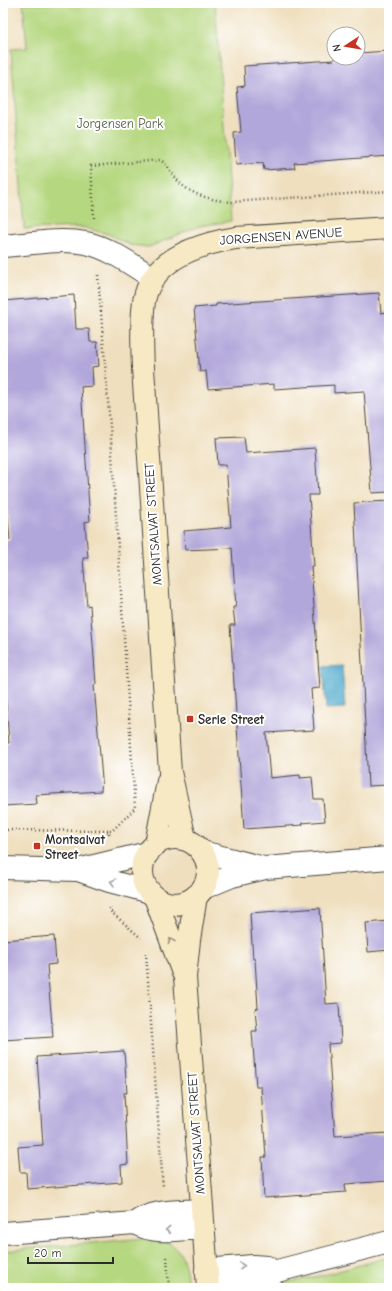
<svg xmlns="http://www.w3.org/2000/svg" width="392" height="1291" font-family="'Comic Neue',sans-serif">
<rect width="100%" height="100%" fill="#fff"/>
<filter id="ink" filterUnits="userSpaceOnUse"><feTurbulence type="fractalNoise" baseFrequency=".025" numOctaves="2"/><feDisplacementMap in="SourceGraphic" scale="8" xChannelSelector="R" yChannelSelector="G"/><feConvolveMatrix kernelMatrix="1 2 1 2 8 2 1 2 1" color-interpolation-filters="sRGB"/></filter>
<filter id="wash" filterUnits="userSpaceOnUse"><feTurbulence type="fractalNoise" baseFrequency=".012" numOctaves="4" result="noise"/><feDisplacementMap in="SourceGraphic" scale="16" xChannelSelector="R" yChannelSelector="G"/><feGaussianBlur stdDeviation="0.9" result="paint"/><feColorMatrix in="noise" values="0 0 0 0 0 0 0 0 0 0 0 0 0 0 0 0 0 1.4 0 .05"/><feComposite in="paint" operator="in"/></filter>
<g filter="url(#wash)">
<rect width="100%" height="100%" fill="#efdfbe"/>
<!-- green -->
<g fill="#b5d77f" stroke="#708155">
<polygon points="23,3 215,3 231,221 199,226 149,247 130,245 108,234 81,227 24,229 11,49 27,48"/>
<path d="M145 1238C151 1239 158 1239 164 1241 184 1247 187 1270 188 1288H3V1251Z"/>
<polygon points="389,1257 389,1288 258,1288 324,1275"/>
</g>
<!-- water -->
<polygon fill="#4ca8ca" stroke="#3c6a7a" points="342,665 345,708 326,709 323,666"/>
<g id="blocks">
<!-- building -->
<g fill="#b2a7da">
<polygon points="389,51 389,156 294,163 295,168 264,170 263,163 236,165 234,133 241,132 237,87 245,86 244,66 334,60 334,58 358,58 358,53"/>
<polygon points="379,293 381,313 388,312 389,333 389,492 372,493 364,391 334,393 334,385 274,389 274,384 208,389 206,371 200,372 194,308 216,306 216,304"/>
<polygon points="74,295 76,329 89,329 90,342 97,342 99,366 92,367 93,386 81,387 90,521 85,522 88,558 83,558 87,606 90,605 96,684 94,685 102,779 101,791 36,795 37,804 3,806 3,743 9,743 3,663 3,660 8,659 3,588 3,540 10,540 6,495 3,495 3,301"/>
<polygon points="244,437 246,453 315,448 318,495 309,495 314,566 311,566 320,688 311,689 314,730 266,733 270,778 300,775 300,778 312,777 314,799 323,799 325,821 302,823 303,825 244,829 230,625 235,625 233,607 236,607 232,548 185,550 184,531 231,527 226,465 218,465 216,438"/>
<polygon points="389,501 389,785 368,786 354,503"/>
<polygon points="320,908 326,1004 339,1003 341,1043 328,1044 335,1136 389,1133 389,1181 345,1184 346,1192 264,1198 262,1157 266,1157 261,1087 256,1087 252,1031 257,1031 255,1009 258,1008 255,959 253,959 250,913"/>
<polygon points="389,921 389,950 368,952 366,923"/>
<polygon points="54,936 56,964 47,965 53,1037 3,1040 3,940"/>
<polygon points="124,1051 127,1093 124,1093 128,1164 121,1165 122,1182 27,1189 26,1172 20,1172 18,1147 43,1145 37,1057"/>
</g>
</g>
</g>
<g filter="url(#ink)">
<use href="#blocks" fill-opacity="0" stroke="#484641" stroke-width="1"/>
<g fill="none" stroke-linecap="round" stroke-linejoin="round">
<defs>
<g id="street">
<path d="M3 246C29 244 59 238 86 243 110 248 132 265 153 278"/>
<polyline points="202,852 260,867"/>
<polyline points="3,868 78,870 148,853"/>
<polyline points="78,870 109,881 150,892"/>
<polyline points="203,888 232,876 265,868 389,858"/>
<path d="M135 1223C155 1235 180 1229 203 1228"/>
<path d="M3 1233 135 1223C154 1209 179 1212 202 1210"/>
<polyline points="206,1270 253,1266 267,1267"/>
<path d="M208 1286C231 1283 257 1284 277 1271L389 1242"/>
</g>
<g id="secondary">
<circle cx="175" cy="871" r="33"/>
<path d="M185 839 170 772 143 368C142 346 141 323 144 301 152 258 199 244 236 238L389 228"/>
<polyline points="156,844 168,781"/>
<polyline points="196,896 189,940 185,977 208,1288"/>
<polyline points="155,897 183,973"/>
</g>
</defs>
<!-- street casing -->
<use href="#street" stroke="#484641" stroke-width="24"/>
<!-- secondary casing -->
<use href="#secondary" stroke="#484641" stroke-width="24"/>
<!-- path -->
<g stroke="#484641" stroke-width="2.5" stroke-dasharray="1 3" stroke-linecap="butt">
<path d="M94 218 91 166 160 160C168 164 172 175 178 181 190 195 215 201 232 202L389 191"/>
<polyline points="98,275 111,439 135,808 112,831 109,831"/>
<polyline points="3,830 109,831 109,837"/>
<polyline points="110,908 110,911 141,938"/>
<polyline points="146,953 163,1188"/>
<polyline points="167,1257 169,1288"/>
</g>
<!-- street -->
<use href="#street" stroke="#fff" stroke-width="22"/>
<!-- secondary -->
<use href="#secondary" stroke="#f7e9c3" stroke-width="22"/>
</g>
<!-- one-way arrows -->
<defs><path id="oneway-chevron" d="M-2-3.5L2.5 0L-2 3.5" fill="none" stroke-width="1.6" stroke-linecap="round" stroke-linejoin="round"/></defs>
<g stroke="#a0a0a0">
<use href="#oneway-chevron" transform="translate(113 882) rotate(-165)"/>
<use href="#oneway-chevron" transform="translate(168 1230) rotate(176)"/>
<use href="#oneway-chevron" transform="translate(242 1266) rotate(-5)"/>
</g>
<use stroke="#918a77" href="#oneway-chevron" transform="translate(171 941) rotate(-111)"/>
</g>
<!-- markers -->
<g fill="#c8321e" stroke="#fff" stroke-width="1.5">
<rect x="186" y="715" width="8" height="8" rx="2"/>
<rect x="33" y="842" width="8" height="8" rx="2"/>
</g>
<g text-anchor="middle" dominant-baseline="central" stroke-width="4" stroke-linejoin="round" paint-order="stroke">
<!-- park labels -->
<g font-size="13" fill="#545f44" stroke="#fff">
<text x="120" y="123">Jorgensen Park</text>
</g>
<!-- street labels -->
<g font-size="13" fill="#2b2b2b" stroke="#fff">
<text transform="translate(281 236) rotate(-4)">JORGENSEN AVENUE</text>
<text transform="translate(153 524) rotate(-94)">MONTSALVAT STREET</text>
<text transform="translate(196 1133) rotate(-94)">MONTSALVAT STREET</text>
</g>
<!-- poi labels -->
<g font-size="13" font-weight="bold" fill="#2b2b2b" stroke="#fff" text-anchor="start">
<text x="198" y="719">Serle Street</text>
<text x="45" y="839">Montsalvat<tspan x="45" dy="15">Street</tspan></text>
</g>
</g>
<!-- margin -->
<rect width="392" height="1291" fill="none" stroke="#fff" stroke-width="16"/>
<!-- north arrow -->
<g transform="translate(346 46) rotate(258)"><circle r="19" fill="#ffffff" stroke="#aaaaaa"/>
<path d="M0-3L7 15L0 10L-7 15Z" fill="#c8321e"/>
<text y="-6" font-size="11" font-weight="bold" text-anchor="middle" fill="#2b2b2b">N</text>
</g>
<!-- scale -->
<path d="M28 1257v6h85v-6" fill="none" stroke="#2b2b2b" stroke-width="2"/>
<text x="34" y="1257" font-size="12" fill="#2b2b2b" stroke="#ffffff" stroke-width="3" paint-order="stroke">20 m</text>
</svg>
